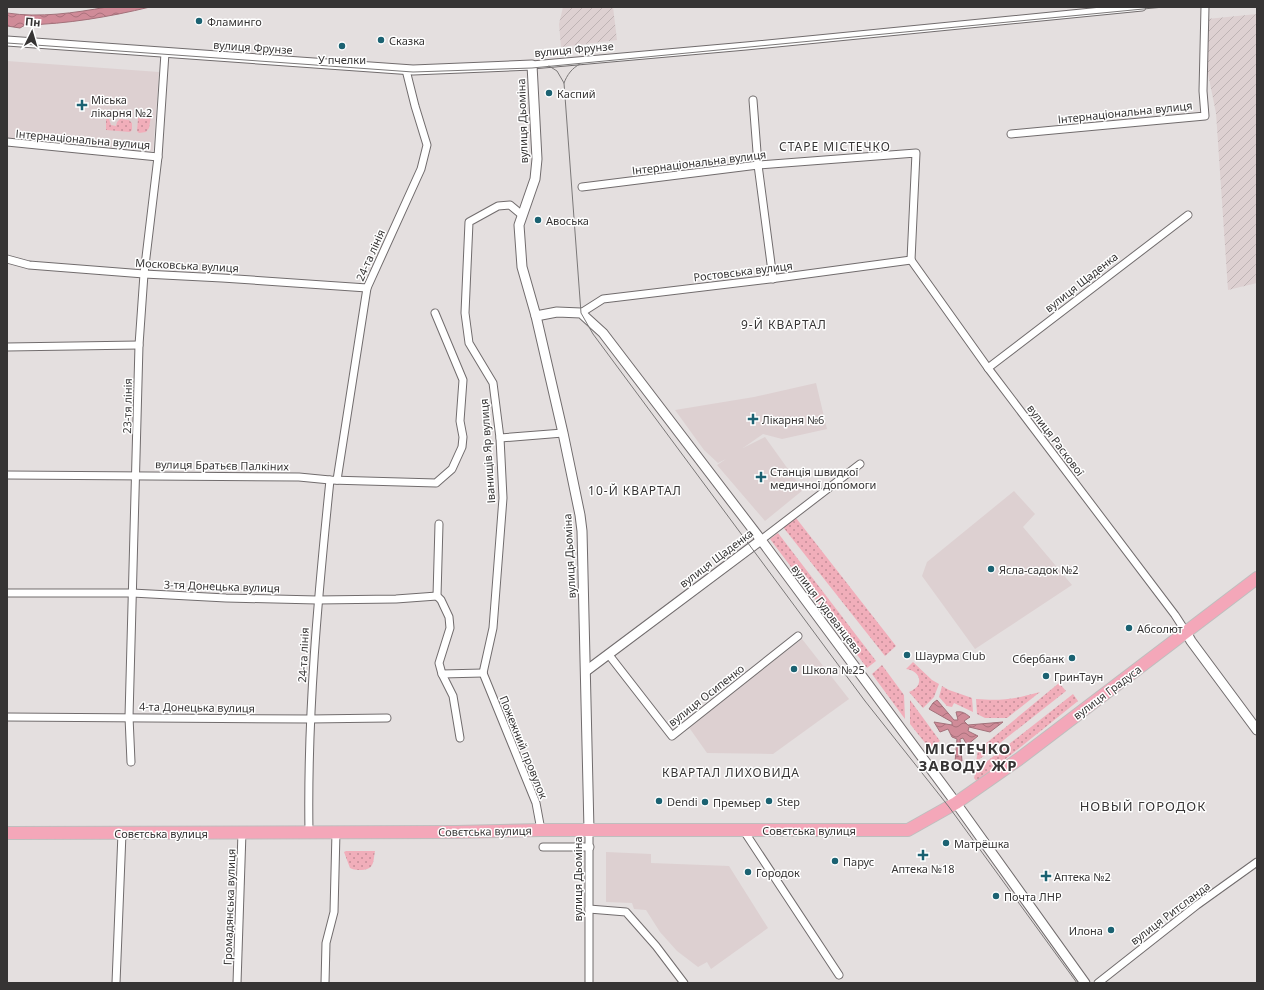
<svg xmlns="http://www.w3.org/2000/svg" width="1264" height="990" font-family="'Noto Sans',sans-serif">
<defs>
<pattern id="industrial-furrows" width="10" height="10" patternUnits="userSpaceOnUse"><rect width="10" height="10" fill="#ddd0d1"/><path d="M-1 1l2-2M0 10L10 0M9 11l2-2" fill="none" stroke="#beb3b4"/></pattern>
<pattern id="grass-dots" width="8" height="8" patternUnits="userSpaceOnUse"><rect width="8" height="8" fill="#f1aeba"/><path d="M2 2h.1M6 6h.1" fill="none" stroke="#c48e98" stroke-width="1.8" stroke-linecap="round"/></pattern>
<pattern id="water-waves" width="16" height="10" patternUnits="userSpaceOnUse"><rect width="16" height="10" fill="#d08b98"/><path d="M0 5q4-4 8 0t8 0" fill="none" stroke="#aa727d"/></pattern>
</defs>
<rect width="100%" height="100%" fill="#e4dfdf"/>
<!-- built -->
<g fill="#ddd0d1">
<polygon points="7,61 159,72 153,151 7,138"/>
<polygon points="816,383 827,429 782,439 763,434 743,448 765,437 803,490 765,521 717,465 726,459 718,463 704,450 675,410 754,397"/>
<polygon points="1014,491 1035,514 1023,527 1072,585 975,649 922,576 927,562"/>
<polygon points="802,639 849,699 773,754 707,753 688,726"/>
<polygon points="606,852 651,854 651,863 729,866 768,928 711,969 707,962 698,967 677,951 660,932 646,910 634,909 632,903 606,902"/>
</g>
<!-- industrial -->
<g fill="url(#industrial-furrows)">
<polygon points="563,7 613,7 617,40 561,47 559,24"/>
<polygon points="1257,14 1257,283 1228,290 1216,113 1205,59 1207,19"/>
</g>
<!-- grass -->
<g fill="url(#grass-dots)">
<polygon points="145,114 150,114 151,116 149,128 146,132 139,133 137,131 138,119 140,115"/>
<polygon points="106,119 109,119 111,125 116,126 117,122 120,119 129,120 132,123 132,130 130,132 106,130"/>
<polygon points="796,518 896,646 885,656 783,527"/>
<polygon points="778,533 876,661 867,668 770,539"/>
<path d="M913 662 932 680 939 684 934 697 923 708 909 692C925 686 921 671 906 669Z"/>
<polygon points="882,665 904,695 905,719 872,674"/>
<polygon points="1059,683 1066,691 976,762 978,750"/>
<polygon points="942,686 949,690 972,698 973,712 954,703 952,707 947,706 939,697"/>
<path d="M1040 692 1007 718H985L977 714 976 699C1002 701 1015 699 1040 692Z"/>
<polygon points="1073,694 1078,701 977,782 974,778 976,770"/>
<polygon points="910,700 940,741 930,749 910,724"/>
<path d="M346 851H375C373 861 375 869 362 870 358 870 354 870 350 868L344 852Z"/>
</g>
<!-- water -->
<g fill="url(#water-waves)" stroke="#a2717a">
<path d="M107 7H150C109 17 67 24 25 25L20 28 7 26V13C40 18 74 13 107 7Z"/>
<path d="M937 700 954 720H958L956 712C962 711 965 713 970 717L964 721 968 725 1003 722 990 732 969 727 968 731 978 736 967 745 963 738 960 739 962 761 955 762 957 739 952 737 948 729 940 732 934 722 952 725V722L929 709 933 703Z"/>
</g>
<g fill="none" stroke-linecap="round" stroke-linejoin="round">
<defs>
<g id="minor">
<polyline points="532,65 746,46 1142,7"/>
<polyline points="753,100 758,165 773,279"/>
<polyline points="1011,134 1205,116 1203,91 1205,7"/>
<polyline points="7,142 158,157"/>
<polyline points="582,187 758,165 916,153 911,260"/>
<polyline points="7,259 29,265 144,274 222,278 367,288"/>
<polyline points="911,260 988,368 1175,615 1186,632"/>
<polyline points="581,313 603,299 770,279 911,260"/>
<polyline points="7,347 139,345"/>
<polyline points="988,368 1188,215"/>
<polyline points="500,438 563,433"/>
<polyline points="7,475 299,477 330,480 436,483 452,469 462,447 463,437 460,421 463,380 435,313"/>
<polyline points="337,480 367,288 421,169 427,145 415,106 406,70"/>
<polyline points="439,524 437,596 441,600 449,617 450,628 439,663 442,674 453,696 460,738"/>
<polyline points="761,540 860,464"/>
<polyline points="7,593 132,593 226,598 317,600 396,599 437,596"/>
<polyline points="609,655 672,736 798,636"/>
<polyline points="483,673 493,628 503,498 500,438 493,383 469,343 465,313 469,222 498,206 510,205 522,215"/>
<polyline points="483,673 536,803 541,830"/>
<polyline points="442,674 483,673"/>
<polyline points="7,717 310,719 387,718"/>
<polyline points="131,762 129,717 139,345 144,274 158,157 165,53"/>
<polyline points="744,831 839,975"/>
<path d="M309 832C307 714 318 597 330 480"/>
<polyline points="543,847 590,847"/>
<polyline points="589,909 626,912 656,946 684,983"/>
<polyline points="116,983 122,833"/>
<polyline points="237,983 242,832"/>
<polyline points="325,983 326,943 334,912 336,832"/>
<polyline points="589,983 589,830"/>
<polyline points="1098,983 1197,905 1257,862"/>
</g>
<g id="tertiary">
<polyline points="7,41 413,70 532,65 537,159 535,179 519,225 522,267 536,316 563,433 580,515 582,531 589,830"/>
<polyline points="536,316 557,312 581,313 603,333 761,540 956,803 1085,983"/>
<polyline points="1186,632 1191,641 1257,730"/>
<polyline points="586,671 761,540"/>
</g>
<polyline id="primary" points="7,833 456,832 541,830 908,830 956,803 1019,759 1257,578"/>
</defs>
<!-- minor casing -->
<use href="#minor" stroke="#716c6d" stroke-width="9"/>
<!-- tertiary casing -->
<use href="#tertiary" stroke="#716c6d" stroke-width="11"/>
<!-- primary casing -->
<use href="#primary" stroke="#bfbebe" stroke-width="14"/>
<!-- minor -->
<use href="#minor" stroke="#fff" stroke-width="7"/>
<!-- tertiary -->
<use href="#tertiary" stroke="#fff" stroke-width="9"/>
<!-- primary -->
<use href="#primary" stroke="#f4a7b9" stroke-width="12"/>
<!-- tram -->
<g stroke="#7b7878" stroke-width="1">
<polyline points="7,43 413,72 532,68 1164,7"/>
<polyline points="549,66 557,71 564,83 581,313 593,334 865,701 949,807 1077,983"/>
<path d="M564 83C567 75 572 68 580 64"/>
</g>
</g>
<!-- markers -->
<g fill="#1b6272" stroke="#fff" stroke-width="1.5">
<circle cx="199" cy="21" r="4"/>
<circle cx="381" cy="40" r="4"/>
<circle cx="342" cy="46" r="4"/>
<circle cx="549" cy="93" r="4"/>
<path d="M80 99h4v4h4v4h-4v4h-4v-4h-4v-4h4z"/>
<circle cx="538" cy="220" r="4"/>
<path d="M751 413h4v4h4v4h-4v4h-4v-4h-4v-4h4z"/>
<path d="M759 471h4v4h4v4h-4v4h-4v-4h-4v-4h4z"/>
<circle cx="991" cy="569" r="4"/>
<circle cx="1129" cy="628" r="4"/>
<circle cx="907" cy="655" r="4"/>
<circle cx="1072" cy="658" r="4"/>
<circle cx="794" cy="669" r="4"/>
<circle cx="1046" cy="676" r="4"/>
<circle cx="659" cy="801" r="4"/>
<circle cx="769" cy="801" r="4"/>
<circle cx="705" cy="802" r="4"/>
<circle cx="946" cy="843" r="4"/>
<path d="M921 849h4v4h4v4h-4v4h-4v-4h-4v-4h4z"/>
<circle cx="835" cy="861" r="4"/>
<circle cx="748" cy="872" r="4"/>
<path d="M1044 870h4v4h4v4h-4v4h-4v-4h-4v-4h4z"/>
<circle cx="996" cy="896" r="4"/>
<circle cx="1111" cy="930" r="4"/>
</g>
<g text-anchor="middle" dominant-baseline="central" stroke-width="3" stroke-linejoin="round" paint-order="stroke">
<!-- poi labels -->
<g font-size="11" fill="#363434" stroke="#fff" text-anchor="start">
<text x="207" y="21">Фламинго</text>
<text x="389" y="40">Сказка</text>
<text x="342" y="59" text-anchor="middle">У пчелки</text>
<text x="557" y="93">Каспий</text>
<text x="91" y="99">Міська<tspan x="91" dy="13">лікарня №2</tspan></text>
<text x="546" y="220">Авоська</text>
<text x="762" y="419">Лікарня №6</text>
<text x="770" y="471">Станція швидкої<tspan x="770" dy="13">медичної допомоги</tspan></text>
<text x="999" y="569">Ясла-садок №2</text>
<text x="1137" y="628">Абсолют</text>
<text x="915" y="655">Шаурма Club</text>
<text x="1064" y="658" text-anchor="end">Сбербанк</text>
<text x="802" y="669">Школа №25</text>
<text x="1054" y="676">ГринТаун</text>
<text x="667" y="801">Dendi</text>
<text x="777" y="801">Step</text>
<text x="713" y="802">Премьер</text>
<text x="954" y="843">Матрёшка</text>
<text x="843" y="861">Парус</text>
<text x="923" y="868" text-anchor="middle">Аптека №18</text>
<text x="756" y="872">Городок</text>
<text x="1054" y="876">Аптека №2</text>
<text x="1004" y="896">Почта ЛНР</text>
<text x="1103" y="930" text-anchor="end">Илона</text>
</g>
<!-- street labels -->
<g font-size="11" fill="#363434" stroke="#fff">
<text transform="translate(253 47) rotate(4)">вулиця Фрунзе</text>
<text transform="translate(574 49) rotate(-5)">вулиця Фрунзе</text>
<text transform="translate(1125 112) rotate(-6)">Інтернаціональна вулиця</text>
<text transform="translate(522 121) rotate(-92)">вулиця Дьоміна</text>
<text transform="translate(83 139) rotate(5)">Інтернаціональна вулиця</text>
<text transform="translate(699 162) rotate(-7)">Інтернаціональна вулиця</text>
<text transform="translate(370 255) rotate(-66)">24-та лінія</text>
<text transform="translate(187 265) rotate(3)">Московська вулиця</text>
<text transform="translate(743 271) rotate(-7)">Ростовська вулиця</text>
<text transform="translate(1081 282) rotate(-38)">вулиця Щаденка</text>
<text transform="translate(127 406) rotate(-89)">23-тя лінія</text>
<text transform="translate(1056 440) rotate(53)">вулиця Раскової</text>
<text transform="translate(487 451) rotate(-94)">Іванищів Яр вулиця</text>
<text transform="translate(222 465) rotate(1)">вулиця Братьєв Палкіних</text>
<text transform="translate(569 556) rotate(-93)">вулиця Дьоміна</text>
<text transform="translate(716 558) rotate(-37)">вулиця Щаденка</text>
<text transform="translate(222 586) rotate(2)">3-тя Донецька вулиця</text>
<text transform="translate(827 609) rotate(53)">вулиця Гудованцева</text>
<text transform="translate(303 655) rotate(-87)">24-та лінія</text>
<text transform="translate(1107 692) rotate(-37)">вулиця Градуса</text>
<text transform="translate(706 695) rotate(-38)">вулиця Осипенко</text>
<text transform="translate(197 707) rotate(1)">4-та Донецька вулиця</text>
<text transform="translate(524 747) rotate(68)">Пожежний провулок</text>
<text x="809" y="830">Совєтська вулиця</text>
<text transform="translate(485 831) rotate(-1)">Совєтська вулиця</text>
<text x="161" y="833">Совєтська вулиця</text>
<text transform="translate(577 879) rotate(-90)">вулиця Дьоміна</text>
<text transform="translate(229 907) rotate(-88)">Громадянська вулиця</text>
<text transform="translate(1170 913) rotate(-37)">вулиця Ритсланда</text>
</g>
<!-- neighbourhood labels -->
<g font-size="12" letter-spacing="1" fill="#363434" stroke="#fff">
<text x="835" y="146">СТАРЕ МІСТЕЧКО</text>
<text x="784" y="324">9-Й КВАРТАЛ</text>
<text x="635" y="490">10-Й КВАРТАЛ</text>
<text x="731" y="772">КВАРТАЛ ЛИХОВИДА</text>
</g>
<!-- quarter labels -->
<g font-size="13" letter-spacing="1" fill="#363434" stroke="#fff">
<text x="1143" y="806">НОВЫЙ ГОРОДОК</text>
</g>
<!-- district labels -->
<g font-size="15" font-weight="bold" letter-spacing="1" fill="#363434" stroke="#fff">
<text x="968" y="748">МІСТЕЧКО<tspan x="968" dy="17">ЗАВОДУ ЖР</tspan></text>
</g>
</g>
<!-- border -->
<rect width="1264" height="990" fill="none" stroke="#363434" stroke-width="16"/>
<!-- north arrow -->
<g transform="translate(32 32) rotate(5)" stroke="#ffffff" stroke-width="3" paint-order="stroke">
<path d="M0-3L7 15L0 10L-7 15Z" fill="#363434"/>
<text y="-6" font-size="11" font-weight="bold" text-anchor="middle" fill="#363434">Пн</text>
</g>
</svg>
